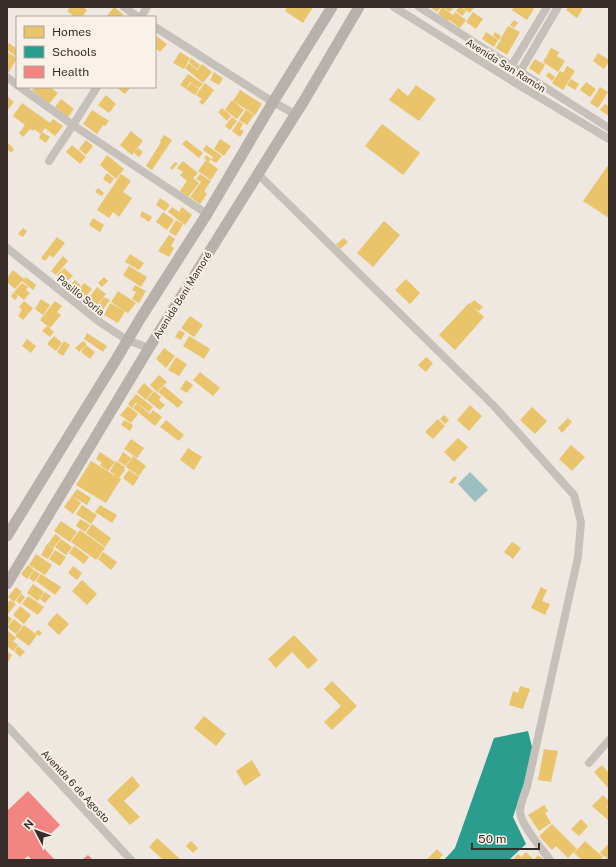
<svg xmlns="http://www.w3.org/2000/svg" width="616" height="867" font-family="'Public Sans',sans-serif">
<rect width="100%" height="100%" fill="#eee8e1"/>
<!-- water -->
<polygon fill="#9dbfbf" points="470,472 488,490 475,502 458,484"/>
<!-- homes -->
<g fill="#e9c46a">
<polygon points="70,7 83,7 87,10 82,17 75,17 67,11"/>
<polygon points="114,7 123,14 121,17 106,17"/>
<polygon points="287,7 313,7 303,23 285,11"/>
<polygon points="430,7 441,7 437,12"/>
<polygon points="442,7 453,15 455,12 466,20 460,28 449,20 448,21 438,14"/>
<polygon points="443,7 454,7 450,12"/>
<polygon points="459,7 461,7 466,11 462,16 456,11"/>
<polygon points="466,7 474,7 470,13 464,9"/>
<polygon points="514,7 530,7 534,9 527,20 512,10"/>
<polygon points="568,7 583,7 583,8 577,18 566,10"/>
<polygon points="473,12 483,19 476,29 466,22"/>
<polygon points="514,20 518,23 514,28 510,25"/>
<polygon points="508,26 520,32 507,55 496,48 500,41 502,42 500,40"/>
<polygon points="486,32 498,40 494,47 482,39"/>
<polygon points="495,32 501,36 499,40 493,36"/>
<polygon points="155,35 167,44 160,52 155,48"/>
<polygon points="9,43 17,49 17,57 7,50 7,46"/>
<polygon points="551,48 559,52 557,56 565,61 558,72 543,62"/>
<polygon points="7,52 17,58 9,72 7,71"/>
<polygon points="180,52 190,58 184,69 173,63"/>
<polygon points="598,53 609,60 609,62 604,69 593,61"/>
<polygon points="191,58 200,65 197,69 189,62"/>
<polygon points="535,59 545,65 539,75 529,68"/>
<polygon points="189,63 197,70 202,64 212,72 203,83 185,68"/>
<polygon points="567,66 575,71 563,90 552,83 560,71 563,73"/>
<polygon points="214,72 223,78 219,85 210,80"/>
<polygon points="549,72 555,77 552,81 546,76"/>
<polygon points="188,74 203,84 199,88 190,82 186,89 180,85"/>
<polygon points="571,79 579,84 575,90 567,85"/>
<polygon points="586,82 596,89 590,97 580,90"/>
<polygon points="191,83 199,89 195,95 186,89"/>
<polygon points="205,83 214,90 203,105 199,102 202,99 196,95"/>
<polygon points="416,85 436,99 419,121 389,100 398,88 408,96"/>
<polygon points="35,87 50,87 58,93 49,104 32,90"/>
<polygon points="116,87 131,87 125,94"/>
<polygon points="600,87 608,92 598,108 590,103"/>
<polygon points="240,90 262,104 255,115 233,101"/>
<polygon points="106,95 116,104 109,113 98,105"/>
<polygon points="7,96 14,102 7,111"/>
<polygon points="61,99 74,109 68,117 55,107"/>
<polygon points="232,100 244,110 237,119 225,110"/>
<polygon points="22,103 50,123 53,119 63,126 55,136 45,128 42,132 50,137 46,143 39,138 41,134 34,129 33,131 30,129 23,137 19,133 25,125 13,116"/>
<polygon points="605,104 609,106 609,116 600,110"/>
<polygon points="222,108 231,116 227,121 218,112"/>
<polygon points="92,110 109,121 105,126 103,125 97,134 83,124"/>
<polygon points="246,110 254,115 247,125 239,120"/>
<polygon points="232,117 237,121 230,130 225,126"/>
<polygon points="239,121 243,124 240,129 244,131 240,137 232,131"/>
<polygon points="382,124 420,153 403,175 365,146"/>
<polygon points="131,131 143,141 132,155 120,145"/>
<polygon points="164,135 172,140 152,170 146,166 161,142 160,141"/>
<polygon points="220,139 231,146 224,156 214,149"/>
<polygon points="86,140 93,146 86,155 79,149"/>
<polygon points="186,140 203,153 199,158 182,144"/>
<polygon points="7,142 14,149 11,153 7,149"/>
<polygon points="72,145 86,157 80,164 66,152"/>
<polygon points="206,145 222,156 216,163 211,160 213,157 203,150"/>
<polygon points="138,148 143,152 139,157 134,153"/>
<polygon points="107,155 124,169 116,179 100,165"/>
<polygon points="206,155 211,159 209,162 204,158"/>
<polygon points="206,160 218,169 211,180 198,171"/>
<polygon points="183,161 198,173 193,178 199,183 188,197 180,191 187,181 180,175 183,172 177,168"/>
<polygon points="175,162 178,163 172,170 170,168"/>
<polygon points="609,164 609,218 583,201"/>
<polygon points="107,173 114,179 110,184 103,179"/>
<polygon points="121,174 131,181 123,192 132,198 119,217 113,212 109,218 97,210"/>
<polygon points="200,174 211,181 204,191 207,194 200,204 190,197 201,182 196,179"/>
<polygon points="98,188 104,193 102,196 95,192"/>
<polygon points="160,198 170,205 165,211 156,205"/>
<polygon points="172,207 179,212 182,207 192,215 185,225 168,212"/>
<polygon points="142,211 152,217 149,222 140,216"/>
<polygon points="163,212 174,220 167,230 156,222"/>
<polygon points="93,218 104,225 100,232 89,225"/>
<polygon points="176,220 183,224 176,236 169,232"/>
<polygon points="384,221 400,235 373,267 357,253"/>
<polygon points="23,228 27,231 23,237 18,234"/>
<polygon points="169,235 175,239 171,246 174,248 169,257 158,251"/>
<polygon points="57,237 65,243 53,258 50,255 45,261 41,258"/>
<polygon points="344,238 348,242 340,249 336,244"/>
<polygon points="130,254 144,263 139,270 125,262"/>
<polygon points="63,256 68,261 56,275 51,271"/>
<polygon points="129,266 147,277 141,287 123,275"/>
<polygon points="64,268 73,276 65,283 57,275"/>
<polygon points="13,270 24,279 15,289 7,282 7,278"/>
<polygon points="26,277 36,285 33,290 22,281"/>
<polygon points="104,277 108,281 102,287 98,283"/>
<polygon points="406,279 420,293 410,304 395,290"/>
<polygon points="75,280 81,286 73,294 67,289"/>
<polygon points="22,283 28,287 26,290 30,293 24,300 14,292"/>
<polygon points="84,283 92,289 85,298 77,292"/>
<polygon points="135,285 146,291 139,303 132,299 136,292 132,290"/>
<polygon points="97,287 106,294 93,310 85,303"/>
<polygon points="118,291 136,303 128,313 111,302"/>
<polygon points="14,292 18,296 15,300 11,296"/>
<polygon points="104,297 110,300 102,311 96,308"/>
<polygon points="41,299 50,305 43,315 35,309"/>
<polygon points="474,300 483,307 479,311 473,307 484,317 455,350 439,335 469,303 470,304"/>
<polygon points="24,301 33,308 23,320 18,316 22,310 19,307"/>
<polygon points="55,301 62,306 57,312 61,315 50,328 40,320"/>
<polygon points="110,303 125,311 118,323 104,315"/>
<polygon points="190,316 203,325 194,337 181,328"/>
<polygon points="47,326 54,332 50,337 42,331"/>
<polygon points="179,330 185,333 181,340 175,337"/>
<polygon points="87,333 107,346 103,352 84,339"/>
<polygon points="54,336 62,343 56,351 47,344"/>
<polygon points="189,336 210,349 204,359 183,346"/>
<polygon points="27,339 36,346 31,353 22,346"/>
<polygon points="64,341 70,345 63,356 57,352"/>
<polygon points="83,341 87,344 79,352 75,348"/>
<polygon points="86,345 95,352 90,359 81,352"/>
<polygon points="164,348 175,356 166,368 156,359"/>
<polygon points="176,357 187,364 179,376 168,370"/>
<polygon points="426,357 433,363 426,372 418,365"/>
<polygon points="200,372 220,388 213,396 193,380"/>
<polygon points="159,375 167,382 157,392 150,385"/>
<polygon points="186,380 193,385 187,393 180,389"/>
<polygon points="144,383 153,391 146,400 137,392"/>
<polygon points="164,386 183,402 178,408 158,392"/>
<polygon points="154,391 161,397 159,400 165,405 160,410 147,400"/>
<polygon points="136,394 153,407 149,412 136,402 132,408 128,404"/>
<polygon points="137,403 150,414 153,410 162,417 155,426 133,408"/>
<polygon points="470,405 482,416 469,431 457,420"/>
<polygon points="128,406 138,414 131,423 120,415"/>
<polygon points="532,407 547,421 535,434 520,420"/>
<polygon points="444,415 449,420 445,424 440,419"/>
<polygon points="568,418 572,422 562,433 558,428"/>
<polygon points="438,419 445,426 433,439 425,432"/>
<polygon points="124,420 133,425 130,431 121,425"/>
<polygon points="166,420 184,435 179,441 160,427"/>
<polygon points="458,438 468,447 454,462 444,452"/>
<polygon points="131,439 144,448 137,458 124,449"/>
<polygon points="571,445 585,457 572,471 559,459"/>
<polygon points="188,448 202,457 194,470 180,460"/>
<polygon points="100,452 115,462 108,471 100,465 102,463 96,459"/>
<polygon points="123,452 131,458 126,466 118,461"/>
<polygon points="133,456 146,466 139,476 126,467"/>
<polygon points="91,461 117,477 110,471 116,461 125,467 124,469 125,470 119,478 121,479 106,503 76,485"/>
<polygon points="129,470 139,477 133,486 123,478"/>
<polygon points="454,476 457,478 452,484 449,482"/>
<polygon points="77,489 91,498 87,505 72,496"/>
<polygon points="72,496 81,503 73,514 64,507"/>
<polygon points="82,505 97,515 91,524 76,514"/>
<polygon points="100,505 117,515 112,523 95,512"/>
<polygon points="80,519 90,525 85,532 76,526"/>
<polygon points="61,521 77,532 70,542 54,531"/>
<polygon points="92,524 111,538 105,547 86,533"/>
<polygon points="80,530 105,548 96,560 71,542"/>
<polygon points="55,534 61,538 53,548 48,544"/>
<polygon points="61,539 72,547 66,555 55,547"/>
<polygon points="512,542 521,548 513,559 504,552"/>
<polygon points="47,544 54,549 48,559 41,555"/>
<polygon points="74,546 89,557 84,564 69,553"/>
<polygon points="55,550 66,557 60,566 49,559"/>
<polygon points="103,552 117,562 111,570 98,559"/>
<polygon points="36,554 52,565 45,575 29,565"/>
<polygon points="28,565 34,570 27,579 21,574"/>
<polygon points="73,566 82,573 77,580 68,573"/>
<polygon points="34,570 40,574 34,582 29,578"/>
<polygon points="41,574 61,587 55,595 36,581"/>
<polygon points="82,580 97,594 87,605 72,591"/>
<polygon points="33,584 44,592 38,601 27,593"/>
<polygon points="16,587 22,592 14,602 8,597"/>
<polygon points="541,587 547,590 542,601 550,604 545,615 531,608"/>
<polygon points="45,592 51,596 45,603 40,599"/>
<polygon points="21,594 25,597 20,604 16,601"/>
<polygon points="28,596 44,607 38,615 22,604"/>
<polygon points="10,600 16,604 7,615 12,619 7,626 7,604"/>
<polygon points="20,606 31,615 24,624 13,615"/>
<polygon points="57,613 69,624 59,635 47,624"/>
<polygon points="14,619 22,626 16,634 7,627"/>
<polygon points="24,625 37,635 29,646 15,636"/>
<polygon points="7,630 16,638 13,641 18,645 13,651 7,646"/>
<polygon points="38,630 42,633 39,636 35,633"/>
<polygon points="294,635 318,660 308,669 292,652 276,668 268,659"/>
<polygon points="18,646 25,652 20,657 14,651"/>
<polygon points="8,652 12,655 7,664 7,654"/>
<polygon points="332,681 357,706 332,730 324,722 341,706 324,689"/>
<polygon points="520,686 530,689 523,709 509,705 513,691 518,693"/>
<polygon points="204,716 226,734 216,746 194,728"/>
<polygon points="544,749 558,751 551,782 538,780"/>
<polygon points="252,760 261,775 245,786 236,771"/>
<polygon points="602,765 609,773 609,789 594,772"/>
<polygon points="132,776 140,786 124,801 140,817 130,825 107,800"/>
<polygon points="603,795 609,801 609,805 607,807 609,809 609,821 592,806"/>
<polygon points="544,805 548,811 545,813 551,823 539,831 528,815"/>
<polygon points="581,819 588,826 579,836 571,829"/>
<polygon points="552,824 577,849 568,858 556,846 552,850 539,836"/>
<polygon points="157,838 181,860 163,860 149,847"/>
<polygon points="191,841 198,848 193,853 186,846"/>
<polygon points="585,841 603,857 600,860 582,860 574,853"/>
<polygon points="609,843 609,860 600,853"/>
<polygon points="437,849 443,855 438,860 428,860 427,859"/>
<polygon points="526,852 534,860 538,855 543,859 542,860 513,860 518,854 521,857"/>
</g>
<!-- schools -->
<polygon fill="#2a9d8f" points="528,731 534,755 513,817 526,844 509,860 444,860 455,848 494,738"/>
<!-- health -->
<g fill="#f28482">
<polygon points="28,791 60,825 40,844 55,860 32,860 28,856 23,860 7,860 7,808 8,810"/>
<polygon points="88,855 93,860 82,860"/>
</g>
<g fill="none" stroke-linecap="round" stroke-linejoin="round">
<!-- street -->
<g stroke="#c6c0ba" stroke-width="8">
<polyline points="124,7 138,17"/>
<polyline points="394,7 514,82 609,139"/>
<polyline points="419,7 609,128"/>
<polyline points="141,17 147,7"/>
<polyline points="155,27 273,102 295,114"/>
<polyline points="509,70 547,7"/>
<polyline points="7,77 17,85"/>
<polyline points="514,82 558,7"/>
<polyline points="20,87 73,125 207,214"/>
<polyline points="49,161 73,125 97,87"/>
<path d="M257 173 494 406 574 495 581 522 578 557 527 787C524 795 520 804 520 812 521 825 542 849 550 860"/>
<polyline points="7,248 101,323 127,340 149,348"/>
<polyline points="7,726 131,860"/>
<polyline points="589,763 609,740"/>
</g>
<!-- secondary -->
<g stroke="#b7b0ab" stroke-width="11">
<polyline points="7,536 117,358 140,319 207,214 273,102 332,7"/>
<polyline points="7,584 149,348 305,99 359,7"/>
</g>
</g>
<g text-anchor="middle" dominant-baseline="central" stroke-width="4" stroke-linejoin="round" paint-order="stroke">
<!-- street labels -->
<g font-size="10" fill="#382d28" stroke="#faf2e8">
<text transform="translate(506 65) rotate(32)">Avenida San Ramón</text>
<text transform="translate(81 295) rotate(39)">Pasillo Soria</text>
<text transform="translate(182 295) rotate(-58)">Avenida Beni Mamoré</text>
<text transform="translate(76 786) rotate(47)">Avenida 6 de Agosto</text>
</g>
</g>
<!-- border -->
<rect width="616" height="867" fill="none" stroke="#382d28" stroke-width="16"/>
<!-- legend -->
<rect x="16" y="16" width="140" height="72" fill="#faf2e8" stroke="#aca39b"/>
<rect x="24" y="26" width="20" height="12" fill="#e9c46a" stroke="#aca39b"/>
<text x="52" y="36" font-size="12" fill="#382d28">Homes</text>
<rect x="24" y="46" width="20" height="12" fill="#2a9d8f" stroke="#aca39b"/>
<text x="52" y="56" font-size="12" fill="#382d28">Schools</text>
<rect x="24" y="66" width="20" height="12" fill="#f28482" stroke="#aca39b"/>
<text x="52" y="76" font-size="12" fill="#382d28">Health</text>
<!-- north arrow -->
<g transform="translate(36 831) rotate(311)" stroke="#faf2e8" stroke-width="3" paint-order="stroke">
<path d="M0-3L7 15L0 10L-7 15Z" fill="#382d28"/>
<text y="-6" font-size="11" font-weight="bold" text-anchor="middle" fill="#382d28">N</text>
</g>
<!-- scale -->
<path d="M472 843v6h67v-6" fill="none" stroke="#382d28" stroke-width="2"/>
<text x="478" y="843" font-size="12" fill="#382d28" stroke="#faf2e8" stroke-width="3" paint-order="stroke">50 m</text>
</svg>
